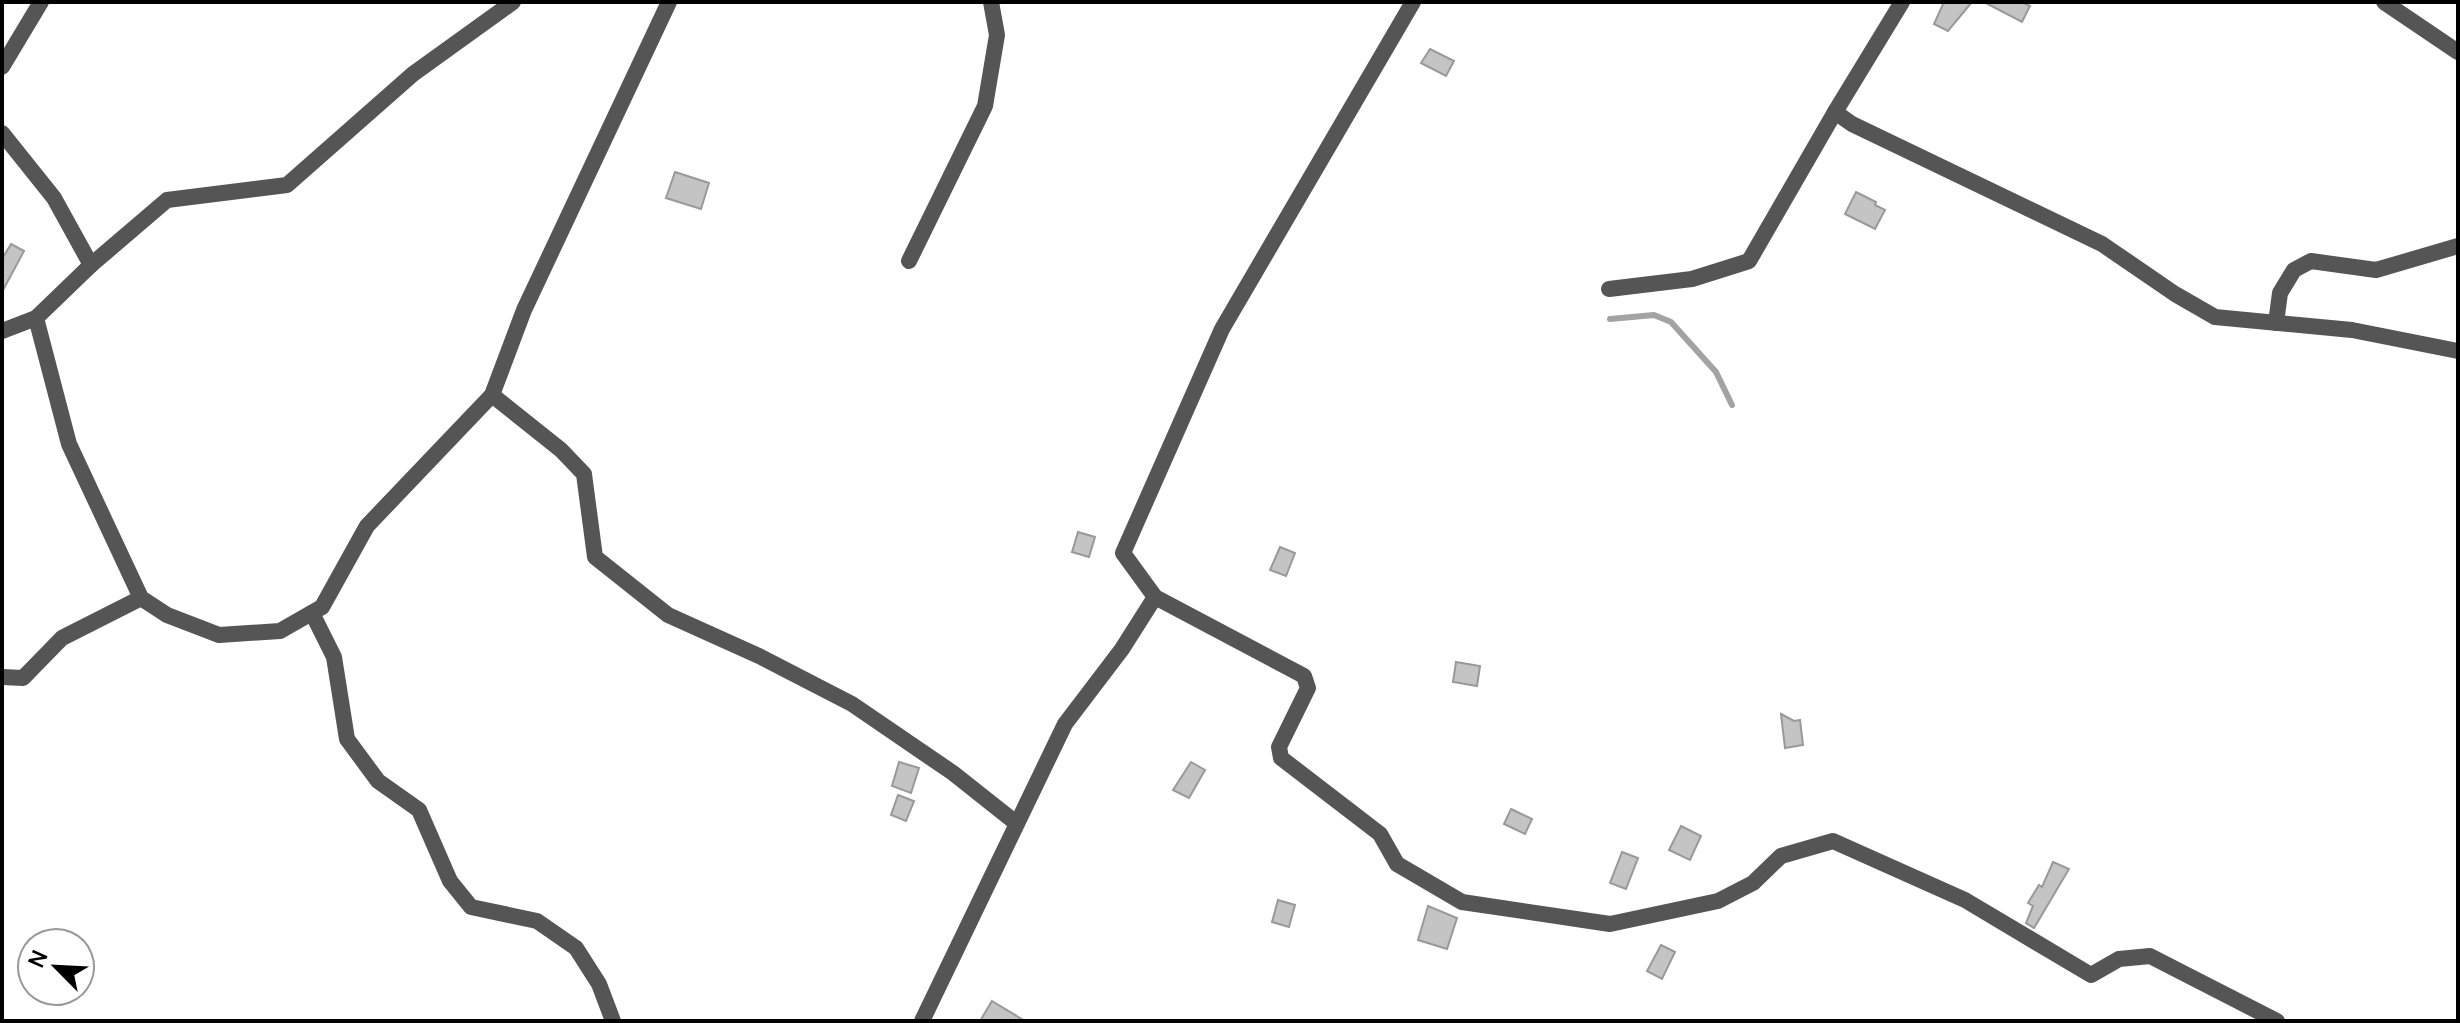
<svg xmlns="http://www.w3.org/2000/svg" width="2460" height="1023" font-family="Manrope,sans-serif">
<rect width="100%" height="100%" fill="#fff"/>
<g fill="none" stroke-linecap="round" stroke-linejoin="round">
<!-- stream -->
<polyline stroke="#a3a3a3" stroke-width="6" points="1610,319 1654,315 1671,322 1716,372 1732,405"/>
</g>
<!-- building -->
<g fill="#c4c4c4" stroke="#999" stroke-width="2">
<polygon points="1944,2 1972,2 1948,31 1934,24"/>
<polygon points="1984,2 2022,2 2030,6 2022,22"/>
<polygon points="1430,49 1454,61 1446,76 1421,63"/>
<polygon points="675,172 709,183 701,209 666,198"/>
<polygon points="1856,192 1876,202 1875,205 1885,210 1875,229 1845,214"/>
<polygon points="11,244 24,251 2,292 2,259"/>
<polygon points="1078,532 1095,537 1089,557 1072,552"/>
<polygon points="1280,547 1295,553 1286,576 1270,570"/>
<polygon points="1456,662 1480,666 1477,686 1453,682"/>
<polygon points="1781,714 1794,721 1800,720 1803,745 1785,748"/>
<polygon points="899,762 919,768 911,793 892,786"/>
<polygon points="1191,762 1205,770 1189,798 1173,790"/>
<polygon points="898,795 914,801 906,821 891,815"/>
<polygon points="1511,809 1532,819 1525,834 1504,824"/>
<polygon points="1681,826 1701,836 1690,860 1669,850"/>
<polygon points="1622,852 1638,858 1626,889 1610,883"/>
<polygon points="2053,862 2069,869 2034,928 2026,923 2033,906 2028,903 2039,885 2042,887"/>
<polygon points="1278,900 1295,905 1289,927 1272,922"/>
<polygon points="1428,906 1457,918 1447,949 1418,940"/>
<polygon points="1661,945 1675,952 1662,979 1647,971"/>
<polygon points="992,1001 1025,1021 980,1021"/>
</g>
<g fill="none" stroke-linecap="round" stroke-linejoin="round">
<!-- street -->
<g stroke="#555" stroke-width="16">
<polyline points="1413,2 1222,329 1123,553 1155,597 1304,676 1308,688 1279,747 1281,758 1380,834 1397,864 1462,902 1610,924 1718,901 1753,883 1781,856 1833,841 1965,900 2091,975 2119,959 2150,956 2277,1021"/>
<polyline points="2384,2 2458,52"/>
<polyline points="2,67 41,2"/>
<polyline points="1835,112 1852,124 2102,244 2175,294 2215,317 2352,330 2458,351"/>
<polyline points="2,133 54,198 91,265 36,318 2,331"/>
<polyline points="909,261 985,106 997,35 991,2"/>
<polyline points="91,265 167,200 287,185 413,74 513,2"/>
<polyline points="1609,289 1692,279 1749,261 1835,112 1902,2"/>
<polyline points="36,318 69,444 141,598 167,615 219,635 280,631 322,607 367,526 492,395 524,310 669,2"/>
<polyline points="2276,323 2280,293 2294,270 2311,261 2376,270 2458,246"/>
<polyline points="492,395 561,450 584,474 595,557 668,615 759,656 852,704 953,773 1016,823"/>
<polyline points="312,613 334,657 347,739 378,781 419,810 450,881 471,907 537,921 576,948 599,984 613,1021"/>
<polyline points="2,677 23,678 62,638 141,598"/>
<polyline points="922,1021 1065,724 1122,649 1155,597"/>
</g>
</g>
<!-- border -->
<rect width="2460" height="1023" fill="none" stroke="#000000" stroke-width="8"/>
<!-- north arrow -->
<g transform="translate(56 967) rotate(294)"><circle r="38" fill="#ffffff" stroke="#999999" stroke-width="2"/>
<path d="M0-6L14 30L0 20L-14 30Z" fill="#000000"/>
<text y="-12" font-size="22" font-weight="bold" text-anchor="middle" fill="#000000">N</text>
</g>
</svg>
